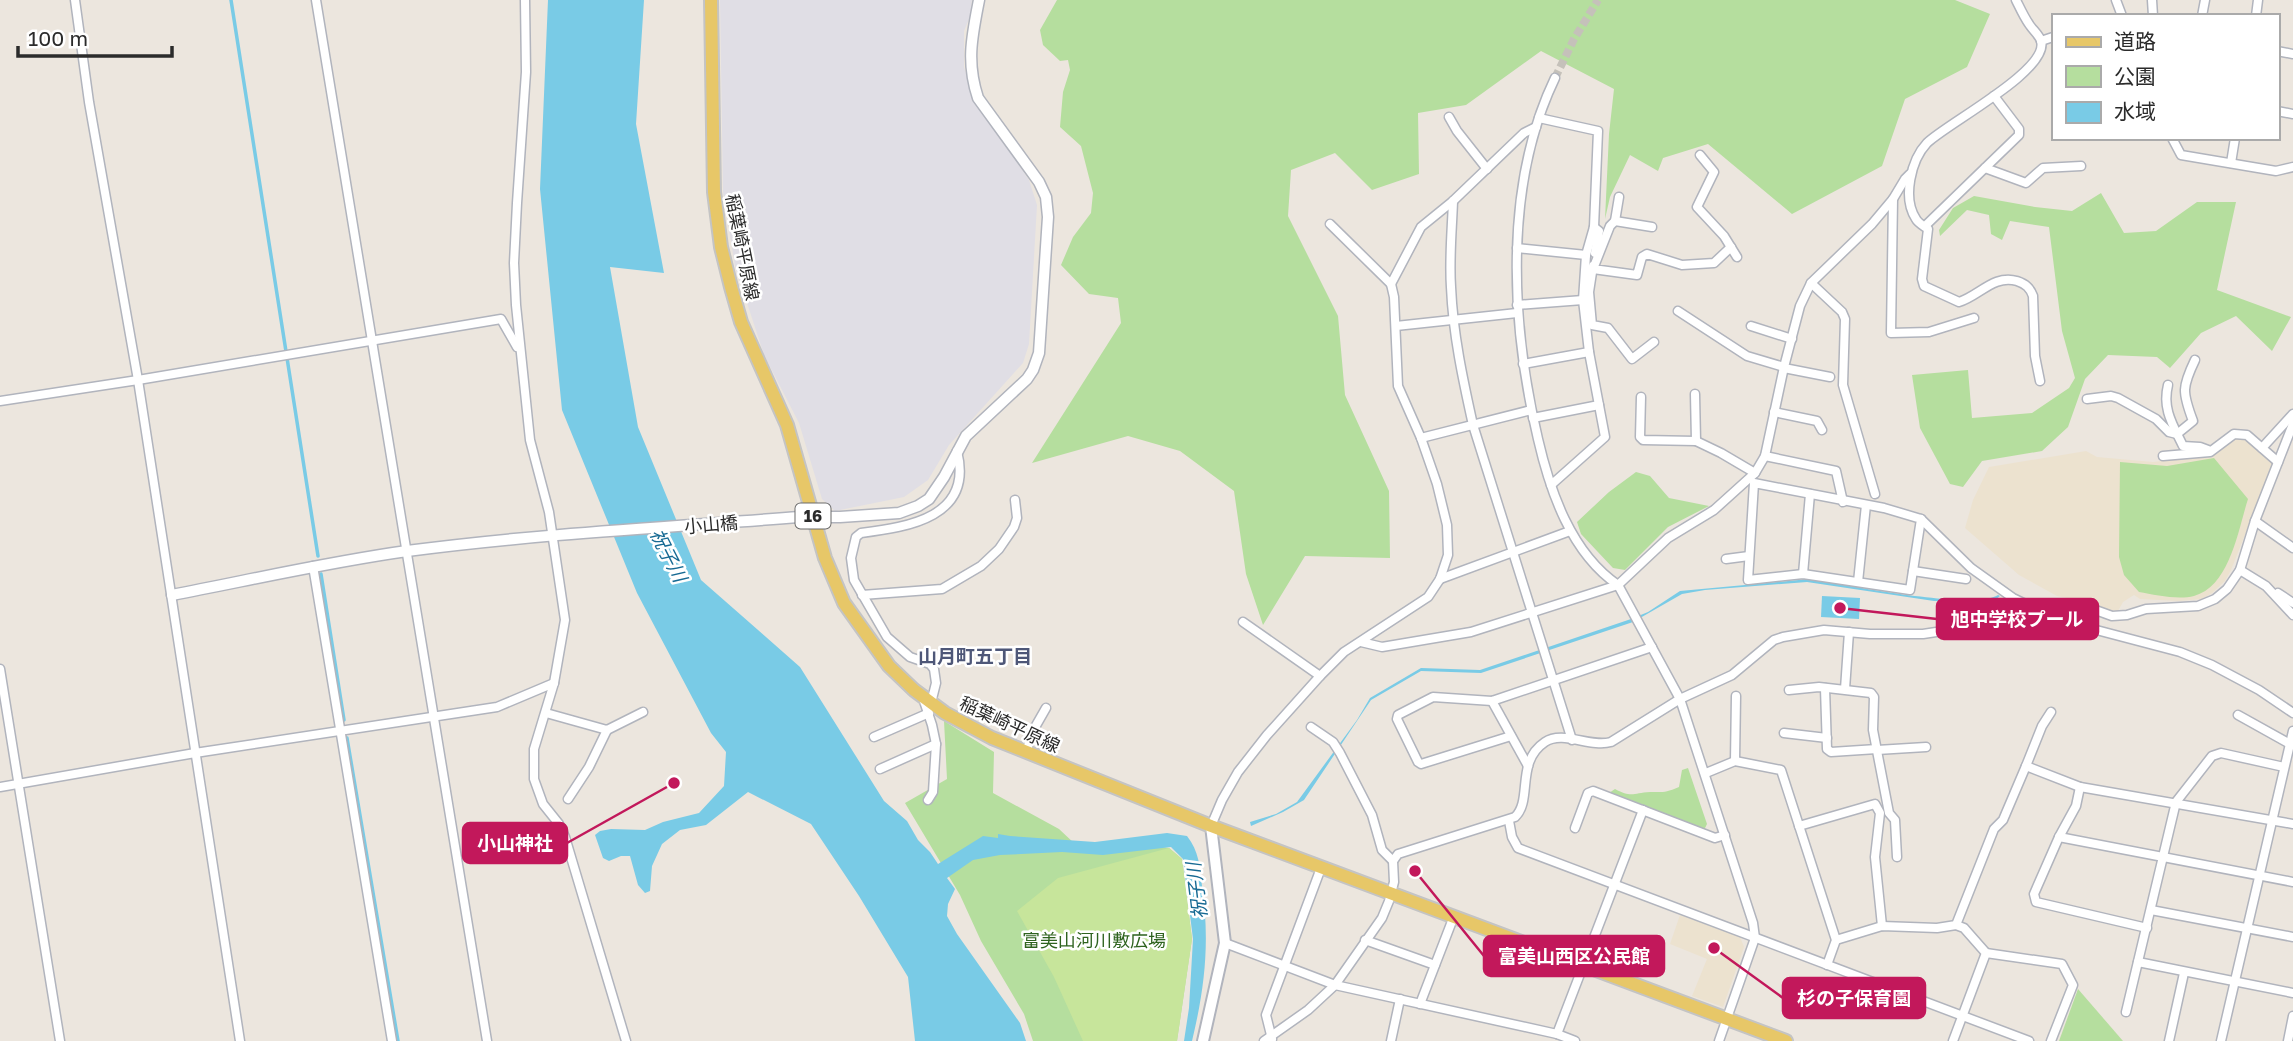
<svg xmlns="http://www.w3.org/2000/svg" width="2293" height="1041" font-family="'Golos Text','Noto Sans JP',sans-serif">
<rect width="100%" height="100%" fill="#ece6de"/>
<!-- industrial -->
<polygon fill="#e0dee5" points="720,0 972,0 970,17 964,31 964,67 974,98 1029,180 1037,205 1029,344 1023,363 949,445 928,480 904,497 835,511 822,499 799,423 764,355 735,266 723,192"/>
<!-- education -->
<g fill="#ece2cf">
<polygon points="2234,438 2242,438 2249,443 2273,464 2231,570 2225,581 2212,593 2202,599 2179,601 2140,599 2134,595 2123,602 2118,611 2107,610 2081,601 2057,596 2019,575 1965,528 1973,500 1989,467 2086,451 2097,457 2153,462 2211,455"/>
<polygon points="1680,915 1740,937 1744,947 1723,1007 1692,996 1707,959 1670,944"/>
</g>
<!-- green -->
<g fill="#b5de9e">
<polygon points="1057,0 1955,0 1990,14 1967,67 1905,99 1882,166 1792,214 1708,144 1663,158 1658,171 1630,155 1610,197 1605,219 1609,134 1614,89 1541,51 1466,105 1418,113 1419,174 1372,190 1335,153 1291,170 1288,216 1338,316 1345,395 1389,491 1390,558 1305,556 1263,625 1246,574 1234,491 1180,451 1128,436 1032,463 1121,323 1118,298 1089,294 1061,265 1073,237 1091,213 1093,193 1081,146 1060,127 1063,92 1070,70 1068,60 1060,61 1043,45 1040,30"/>
<polygon points="2101,193 2124,233 2156,231 2197,202 2236,202 2217,290 2291,317 2272,351 2236,316 2201,333 2170,368 2157,357 2108,355 2085,379 2068,427 2042,451 1982,461 1963,487 1950,484 1920,428 1912,375 1968,370 1972,418 2032,413 2069,388 2075,378 2062,331 2049,227 2010,221 2002,240 1991,234 1989,215 1967,210 1940,236 1939,230 1953,208 1974,196 2035,207 2072,211"/>
<path d="M2214 458 2248 499C2238 530 2230 586 2194 596 2178 600 2155 595 2139 592L2124 575 2119 557 2120 462 2167 466Z"/>
<polygon points="1636,472 1650,476 1669,498 1709,506 1668,527 1625,570 1613,568 1581,534 1577,522 1609,492"/>
<polygon points="944,721 994,752 993,793 1059,829 1075,844 1129,842 1169,848 1182,859 1192,939 1177,1041 1033,1041 1024,1014 981,941 960,895 905,803 947,779"/>
<path d="M1688 768 1707 824 1704 830 1609 793 1615 789C1632 798 1633 793 1650 792 1663 792 1665 793 1679 787L1682 770Z"/>
<polygon points="2078,989 2123,1041 2059,1041"/>
</g>
<!-- pitch -->
<polygon fill="#c7e59b" points="1169,848 1182,859 1192,939 1177,1041 1083,1041 1054,977 1017,911 1058,878"/>
<!-- water -->
<g fill="#79cbe6">
<path d="M548 0H644L636 124 664 273 610 267 638 427 701 580 800 667 884 801 907 821 918 840 930 852 938 864 983 836 998 838V834L1010 836 1095 842 1167 833 1187 836C1199 851 1200 867 1202 886 1210 941 1205 987 1192 1041H1184L1189 1008 1193 939 1183 859 1171 847 1103 855 1062 852 1000 855 973 860 947 878 955 889 948 904 947 916 957 934 1020 1023 1026 1041H915L908 977 859 896 811 824 748 792 706 825 680 830 662 844 652 866 650 891 645 893 638 885 630 856H621L609 861 603 858 595 835 600 831 611 829 645 830 663 822 699 813 724 786 726 752 711 733 637 593 562 410 540 189Z"/>
<path d="M1809 579C1843 584 1973 611 1998 595L2000 596 1995 600 1973 602 1934 601 1807 582 1705 590 1682 594 1633 622 1481 673 1421 671 1371 700 1304 800 1283 812 1251 826 1250 822 1276 814 1297 802 1357 720 1370 698 1421 668 1480 670 1631 619 1648 612 1680 591Z"/>
<polygon points="1822,596 1860,598 1859,619 1821,617"/>
</g>
<g fill="none" stroke-linecap="round" stroke-linejoin="round">
<!-- stream -->
<g stroke="#79cbe6" stroke-width="3.5">
<polyline points="231,0 318,556"/>
<polyline points="321,574 344,720"/>
<polyline points="347,738 398,1041"/>
</g>
<!-- minor-tunnel -->
<polyline stroke="#c5c1ba" stroke-width="8" stroke-dasharray="8 4" stroke-linecap="butt" points="1555,78 1574,39 1598,0"/>
<defs>
<g id="minor">
<polyline points="75,0 89,102 138,380 240,1041"/>
<polyline points="316,0 487,1041"/>
<polyline points="525,0 526,72 517,203 514,263 516,305 530,440 549,512 565,620 554,683 534,749 534,779 543,804 559,824 565,837 626,1041"/>
<path d="M2016 0C2020 8 2024 17 2029 24 2032 29 2040 36 2041 41 2050 70 1946 124 1927 143 1911 160 1902 198 1916 219 1918 223 1924 226 1928 229L1922 279 1924 286 1959 302C1979 296 1994 274 2017 281 2026 284 2030 288 2033 296L2035 356 2040 381"/>
<polyline points="2116,0 2122,16"/>
<polyline points="2152,0 2153,16"/>
<polyline points="2202,16 2205,0"/>
<polyline points="2256,16 2258,0"/>
<polyline points="2041,41 2053,37"/>
<polyline points="2277,51 2293,54"/>
<path d="M1555 78C1503 186 1511 325 1538 439 1550 491 1571 553 1618 585L1680 699 1753 923 1755 938 1719 1041"/>
<polyline points="2277,111 2293,114"/>
<polyline points="1449,117 1457,131 1487,169"/>
<polyline points="1539,118 1598,131 1594,227 1586,255 1583,300 1589,352 1605,437 1551,485"/>
<polyline points="2172,138 2181,155 2276,171 2293,167"/>
<polyline points="1700,155 1714,172 1697,207 1724,236 1737,257"/>
<polyline points="2231,163 2235,138"/>
<polyline points="1985,168 2026,183 2043,168 2081,166"/>
<polyline points="1910,174 1905,179 1893,199 1891,333 1929,332 1974,318"/>
<polyline points="1619,197 1615,221 1610,226 1593,269 1637,275 1642,257 1647,254 1682,265 1714,263 1731,247"/>
<path d="M1453 201C1452 230 1449 259 1451 287 1453 334 1463 380 1473 425L1572 740"/>
<polyline points="1615,221 1652,227"/>
<polyline points="1330,224 1391,284"/>
<polyline points="1925,226 2019,135 2019,129 1994,96"/>
<polyline points="1594,227 1599,231 1595,253"/>
<polyline points="1517,248 1586,255"/>
<polyline points="1593,266 1589,292 1592,325 1608,328 1632,359 1654,342"/>
<polyline points="1811,283 1842,312 1845,319 1843,385 1875,494"/>
<polyline points="1517,305 1583,300"/>
<polyline points="1678,311 1747,356 1784,367"/>
<polyline points="1396,326 1517,313"/>
<polyline points="1751,326 1792,339"/>
<polyline points="1523,364 1589,352"/>
<polyline points="1784,368 1830,377"/>
<path d="M2168 385C2162 409 2173 425 2183 446L2200 447 2208 450"/>
<polyline points="1695,394 1696,441"/>
<polyline points="1641,397 1640,437 1643,440 1696,441 1721,453 1755,473"/>
<path d="M2087 399 2111 396 2118 398 2156 419 2169 432 2177 434 2193 421C2182 392 2182 387 2195 360"/>
<polyline points="0,401 138,380 501,319 517,347"/>
<polyline points="1774,412 1817,421 1822,430"/>
<polyline points="1533,418 1599,405"/>
<polyline points="1421,438 1531,410"/>
<polyline points="2262,448 2293,414"/>
<polyline points="1765,456 1836,471 1843,502"/>
<polyline points="2163,456 2210,452 2234,434 2247,435 2278,462"/>
<polygon points="1754,483 1884,508 1921,519 1910,590 1803,574 1748,580"/>
<polyline points="1921,519 1971,568 2013,598 2040,611"/>
<polyline points="2255,521 2293,548"/>
<polyline points="1726,559 1749,556"/>
<polyline points="313,566 392,1041"/>
<polyline points="2240,570 2266,586 2293,615"/>
<polyline points="1913,571 1966,579"/>
<polyline points="1803,574 1810,494"/>
<polyline points="1440,579 1570,531"/>
<polyline points="1858,582 1866,505"/>
<polyline points="2278,593 2293,603"/>
<polyline points="862,595 942,589 981,566 999,549 1014,527 1017,518 1015,500"/>
<polyline points="2050,609 2066,622 2180,652 2212,665 2259,690 2293,713"/>
<polyline points="1243,622 1320,676"/>
<polyline points="1361,642 1382,647 1471,632 1618,585 1668,538 1714,510 1755,473 1765,456 1784,367 1800,306 1811,283 1872,224 1893,199"/>
<polyline points="0,669 60,1041"/>
<polyline points="1825,688 1827,749 1831,752 1877,749"/>
<polyline points="1845,689 1849,632"/>
<polyline points="1789,690 1819,687 1871,693 1874,697 1873,730 1889,813 1895,820 1897,857"/>
<polyline points="923,698 932,725 936,744 933,792 928,800"/>
<polyline points="1492,701 1528,766"/>
<path d="M931 703 936 683 934 669 930 664 910 657 887 637 854 580 851 558 856 537 861 533C909 527 974 517 957 451"/>
<polyline points="546,713 607,730 643,712"/>
<polyline points="2238,715 2290,744"/>
<polyline points="1311,727 1333,742 1340,753 1372,815 1382,850 1393,861"/>
<polyline points="1784,733 1827,738"/>
<polyline points="1511,736 1421,764 1418,762 1397,719 1398,715 1433,697 1492,701 1652,647"/>
<polyline points="874,737 929,713"/>
<polyline points="1877,750 1926,747"/>
<polyline points="1027,753 1030,736 1046,708"/>
<polyline points="1735,761 1736,696"/>
<polyline points="2026,766 2042,726 2051,712"/>
<polyline points="880,769 936,744"/>
<polyline points="1706,773 1735,761 1781,770 1836,940 1827,965"/>
<polyline points="0,787 195,753 497,707 554,683"/>
<polyline points="2080,787 2076,806 2059,837 2034,894 2036,902 2147,928"/>
<polyline points="568,799 589,767 607,730"/>
<polyline points="1509,821 1512,837 1518,848 2029,1041"/>
<polyline points="1211,826 1222,800 1238,772 1267,735 1320,676 1344,652 1428,597 1440,579 1448,555 1447,525 1437,484 1421,438 1398,386 1394,297 1391,284 1421,227 1453,201 1524,133 1536,127"/>
<polyline points="1799,826 1875,804 1880,813 1875,857 1882,926"/>
<polyline points="1575,828 1588,793 1593,791 1715,838 1725,835"/>
<polyline points="2059,837 2293,882"/>
<polyline points="2151,910 2293,937"/>
<polyline points="1365,940 1435,965"/>
<polyline points="1836,940 1882,926 1937,928 1956,925 1994,829 2003,820 2026,766 2080,787 2293,824"/>
<polyline points="1225,943 1335,985 1557,1034 1575,1041"/>
<polyline points="1986,953 2062,964 2073,985 2051,1041"/>
<polyline points="2138,962 2293,993"/>
<polyline points="1420,1004 1454,916"/>
<polyline points="2126,1012 2176,802 2212,756 2221,753 2284,767"/>
<polyline points="1557,1034 1643,810"/>
<polyline points="1272,1039 1266,1015 1321,868"/>
<path d="M1264 1041 1308 1010 1335 985 1382 918 1389 901 1394 882 1393 861 1398 854 1515 817C1533 800 1515 762 1545 742 1563 730 1590 748 1611 742L1680 699 1732 675 1774 640 1783 637 1824 630 1870 634H1923L1969 627 2067 604H2079L2112 616 2127 615 2146 609 2198 606 2215 599 2227 589 2240 570 2255 521 2293 424"/>
<polyline points="1391,1041 1400,999"/>
<polyline points="1953,1041 1986,953 1964,928 1956,925"/>
<polyline points="2169,1041 2184,973"/>
<polyline points="2221,1041 2293,731"/>
<polyline points="2288,1041 2293,1016"/>
</g>
<path id="tertiary" d="M172 595C250 580 328 562 407 551 537 534 669 527 800 517H840L899 513 918 506 929 499 944 477 966 436 1027 379 1033 370 1039 353 1048 217 1046 197 1039 182 978 98C966 62 972 36 979 0"/>
<polyline id="secondary" points="1203,1041 1225,943 1211,826"/>
<polyline id="primary" points="711,0 714,192 721,247 731,287 741,322 787,425 825,558 844,603 889,666 914,690 945,713 992,738 1211,826 1786,1041"/>
</defs>
<!-- minor casing -->
<use href="#minor" stroke="#b1b4bd" stroke-width="11"/>
<!-- tertiary casing -->
<use href="#tertiary" stroke="#b1b4bd" stroke-width="13"/>
<!-- secondary casing -->
<use href="#secondary" stroke="#b1b4bd" stroke-width="14"/>
<!-- primary casing -->
<use href="#primary" stroke="#c4c4c4" stroke-width="16"/>
<!-- minor -->
<use href="#minor" stroke="#fff" stroke-width="8"/>
<!-- tertiary -->
<use href="#tertiary" stroke="#fff" stroke-width="10"/>
<!-- secondary -->
<use href="#secondary" stroke="#fff" stroke-width="10"/>
<!-- primary -->
<use href="#primary" stroke="#e7c768" stroke-width="12"/>
</g>
<g text-anchor="middle" dominant-baseline="central" stroke-width="5" stroke-linejoin="round" paint-order="stroke">
<!-- shield labels -->
<rect fill="#fff" stroke="#6b6b6b" stroke-width="2" x="795.5" y="503.5" width="35" height="25" rx="5"/>
<g font-size="16" font-weight="bold" fill="#2b2b2b">
<text x="813" y="516">16</text>
</g>
<!-- street labels -->
<g font-size="18" fill="#2b2b2b" stroke="#fff">
<text transform="translate(743 247) rotate(79)">稲葉崎平原線</text>
<text transform="translate(711 524) rotate(-5)">小山橋</text>
<text transform="translate(1010 724) rotate(25)">稲葉崎平原線</text>
</g>
<!-- park labels -->
<g font-size="18" fill="#2f631f" stroke="#fff">
<text x="1094" y="940">富美山河川敷広場</text>
</g>
<!-- water labels -->
<g font-size="19" font-style="italic" fill="#176a93" stroke="#fff">
<text transform="translate(669 555) rotate(63)">祝子川</text>
<text transform="translate(1196 891) rotate(-97)">祝子川</text>
</g>
<!-- neighbourhood labels -->
<g font-size="19" font-weight="bold" fill="#4e5778" stroke="#fff">
<text x="975" y="655">山月町五丁目</text>
</g>
</g>
<!-- callouts -->
<path fill="none" stroke="#c2185b" stroke-width="2.5" d="M1840 608L1937 619M674 783L567 843M1415 871L1484 956M1714 948L1783 998"/>
<g fill="#c2185b" stroke="#fff" stroke-width="2.5">
<circle cx="1840" cy="608" r="7"/>
<circle cx="674" cy="783" r="7"/>
<circle cx="1415" cy="871" r="7"/>
<circle cx="1714" cy="948" r="7"/>
</g>
<g fill="#c2185b" stroke="#c2185b" stroke-width="2.5">
<rect x="1937" y="599" width="161" height="40" rx="7"/>
<rect x="463" y="823" width="104" height="40" rx="7"/>
<rect x="1484" y="936" width="180" height="40" rx="7"/>
<rect x="1783" y="978" width="142" height="40" rx="7"/>
</g>
<g font-size="19" text-anchor="middle" font-weight="bold" fill="#fff">
<text x="2017" y="626">旭中学校プール</text>
<text x="515" y="850">小山神社</text>
<text x="1574" y="963">富美山西区公民館</text>
<text x="1854" y="1005">杉の子保育園</text>
</g>
<!-- legend -->
<rect x="2052" y="14" width="228" height="126" fill="#ffffff" stroke="#aaaaaa" stroke-width="2"/>
<rect x="2066" y="37" width="35" height="10" fill="#e7c768" stroke="#aaaaaa" stroke-width="2"/>
<text x="2114" y="49" font-size="21" fill="#2b2b2b">道路</text>
<rect x="2066" y="66" width="35" height="21" fill="#b5de9e" stroke="#aaaaaa" stroke-width="2"/>
<text x="2114" y="84" font-size="21" fill="#2b2b2b">公園</text>
<rect x="2066" y="102" width="35" height="21" fill="#79cbe6" stroke="#aaaaaa" stroke-width="2"/>
<text x="2114" y="119" font-size="21" fill="#2b2b2b">水域</text>
<!-- scale -->
<path d="M18 46v10h154v-10" fill="none" stroke="#2b2b2b" stroke-width="3.5"/>
<text x="28" y="46" font-size="21" fill="#2b2b2b" stroke="#ffffff" stroke-width="5" paint-order="stroke">100 m</text>
</svg>
